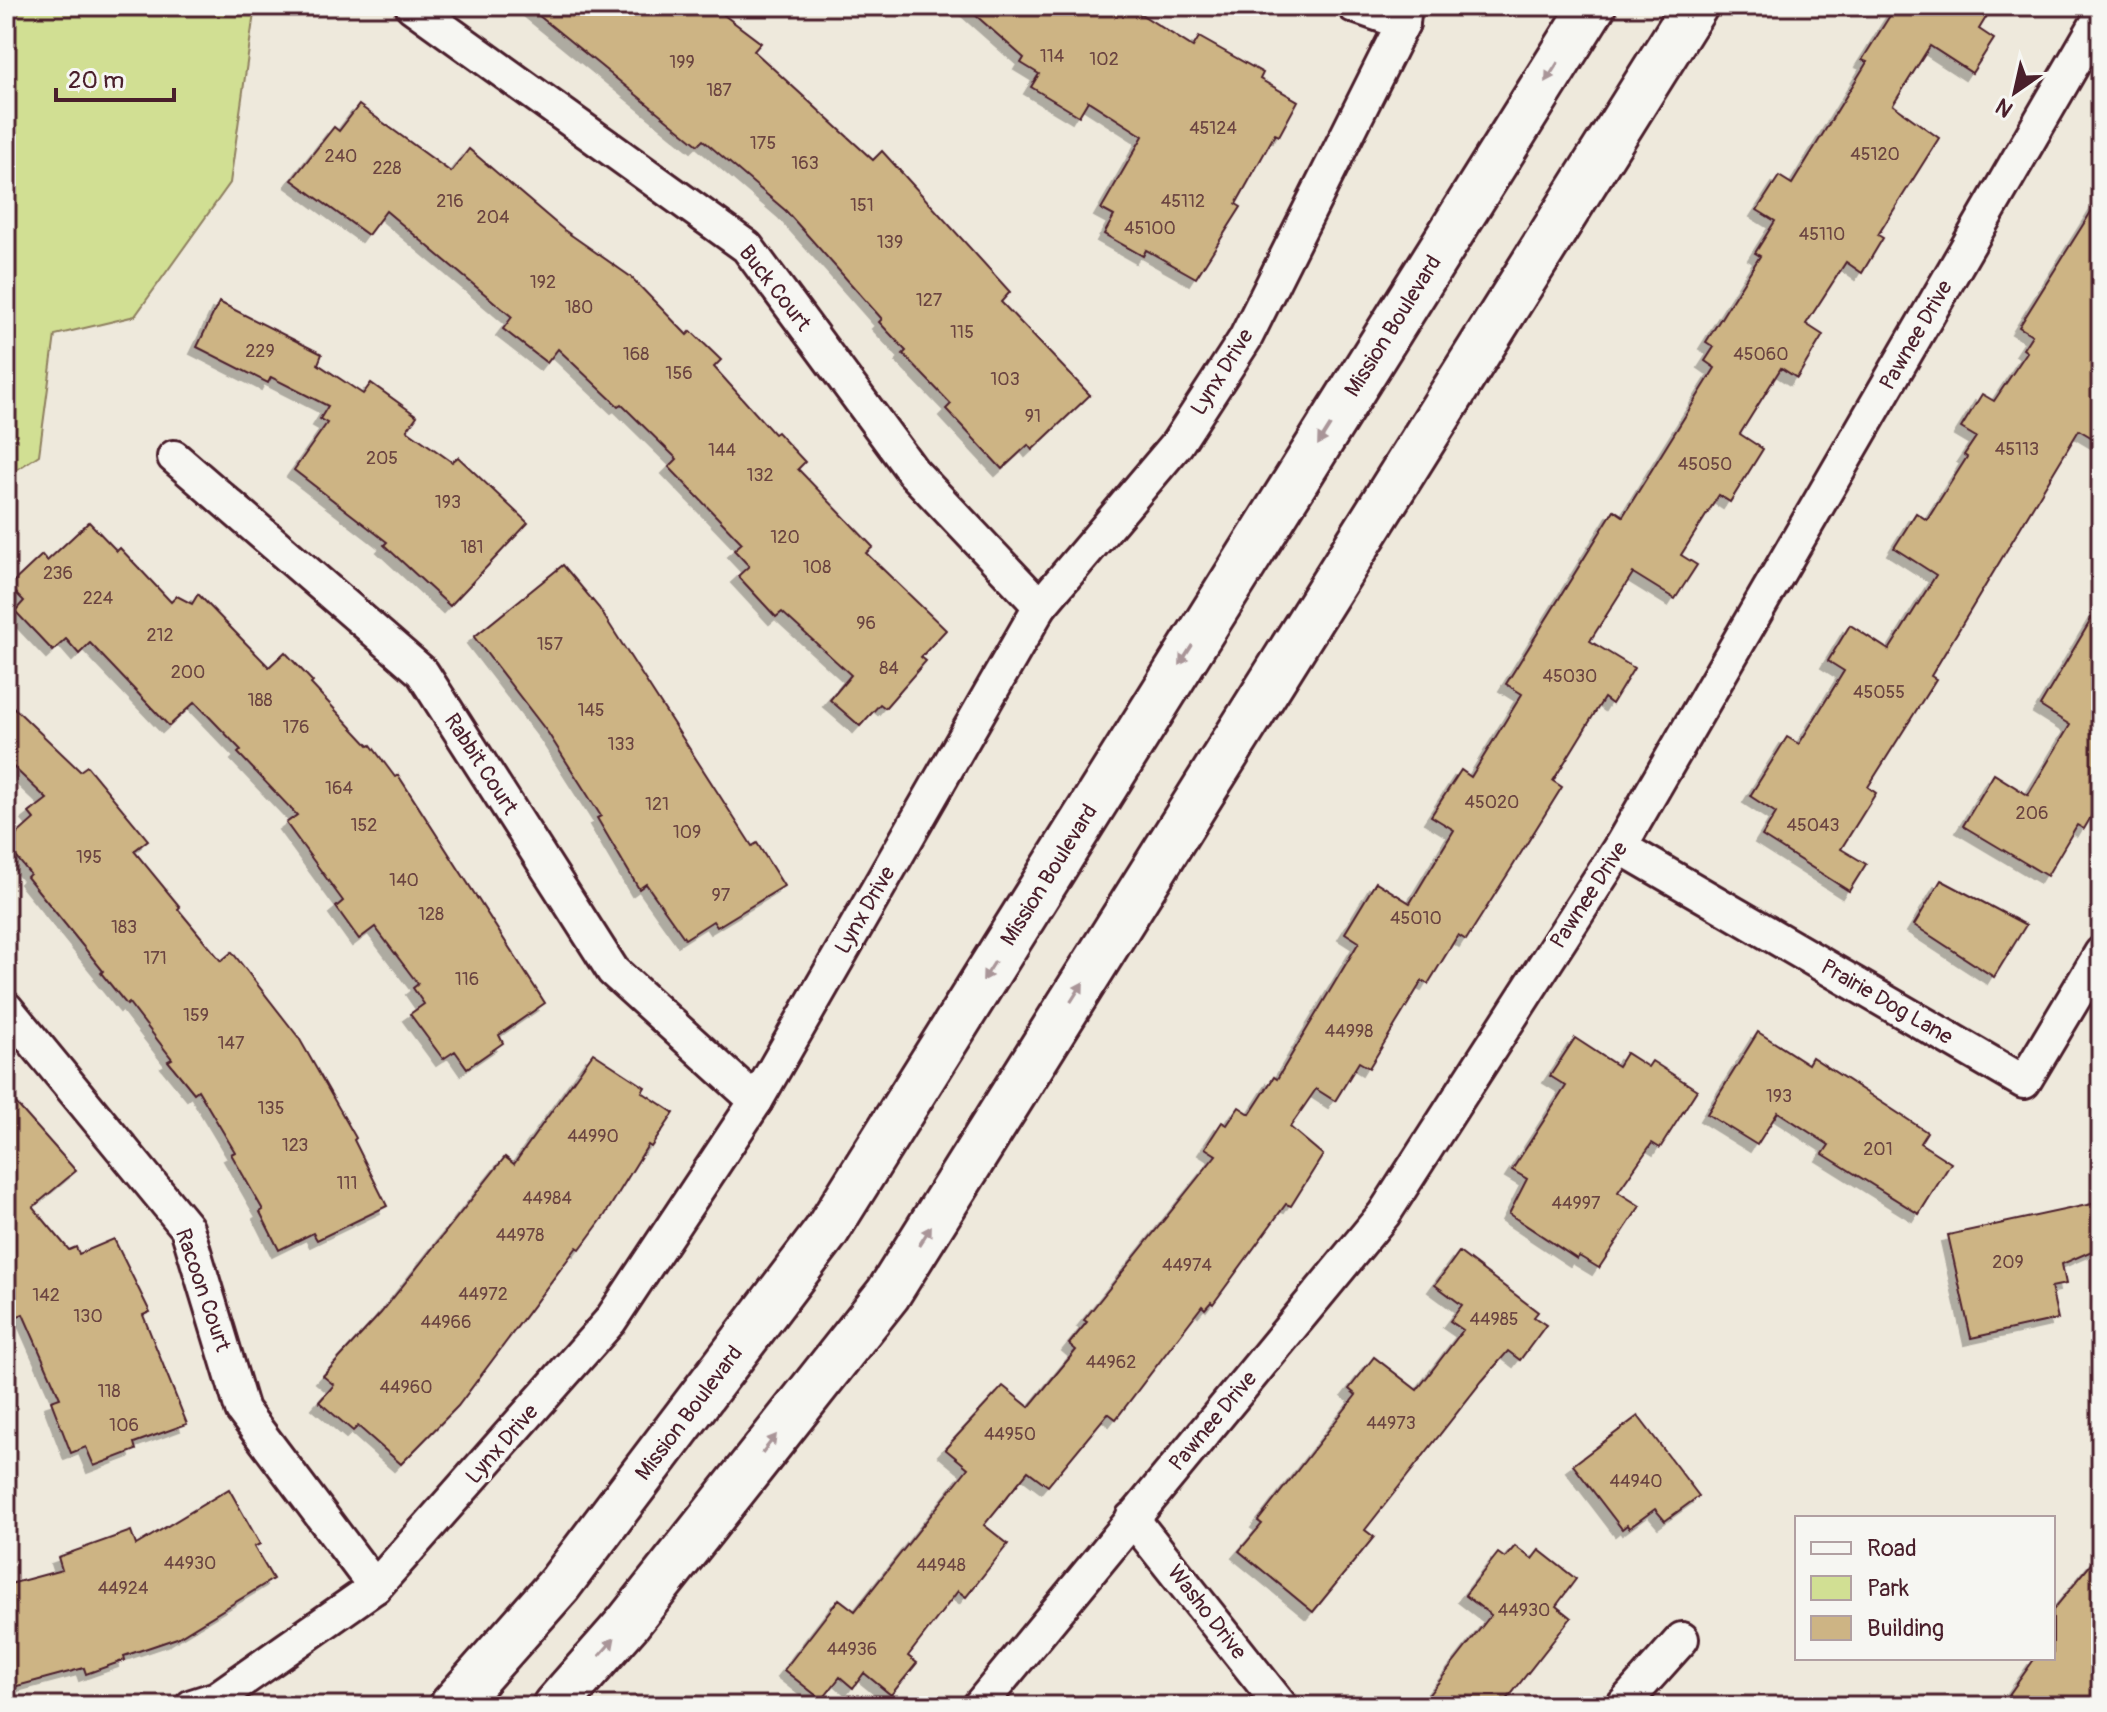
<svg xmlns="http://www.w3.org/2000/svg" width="2107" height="1712" font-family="Pangolin,sans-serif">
<defs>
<filter id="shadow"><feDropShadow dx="-7" dy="7" stdDeviation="0" flood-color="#0004"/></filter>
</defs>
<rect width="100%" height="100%" fill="#eee9dc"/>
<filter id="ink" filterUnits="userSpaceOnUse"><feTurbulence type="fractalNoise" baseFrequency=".0125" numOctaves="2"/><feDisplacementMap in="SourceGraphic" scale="16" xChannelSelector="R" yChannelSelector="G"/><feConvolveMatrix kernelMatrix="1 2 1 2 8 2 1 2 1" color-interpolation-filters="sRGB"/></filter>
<g filter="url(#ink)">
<!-- green -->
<polygon fill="#d1df93" stroke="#8e7f5f" stroke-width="2" points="6,6 255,6 230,183 135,316 55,335 39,455 6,477"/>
<!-- building -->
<g fill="#cdb484" stroke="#4a1f2b" stroke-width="2" filter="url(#shadow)">
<polygon points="527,6 712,6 761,43 754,51 873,160 882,151 1010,292 1001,302 1090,395 1032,450 1028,445 1002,469 946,409 951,404 903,354 906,351 879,322 882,319 786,211 703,140 698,145"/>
<polygon points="965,6 1128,6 1193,47 1199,37 1263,73 1260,79 1298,101 1279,136 1275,134 1236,204 1241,207 1196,278 1146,250 1143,256 1104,234 1114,216 1101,209 1143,136 1088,101 1079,116 1031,87 1039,74 1021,63 1024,58"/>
<polygon points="1896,6 1993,6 1979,29 1994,39 1972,73 1930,46 1893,105 1939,138 1878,235 1883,238 1862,273 1846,262 1806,324 1823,335 1797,378 1781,368 1740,434 1763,449 1730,502 1719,495 1681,555 1697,565 1675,599 1633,573 1590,641 1634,668 1612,704 1604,698 1553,781 1562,787 1511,869 1466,940 1458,935 1428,984 1422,981 1369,1068 1359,1062 1335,1101 1316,1089 1290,1127 1323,1155 1291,1206 1286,1204 1213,1304 1211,1302 1205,1309 1202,1306 1116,1419 1108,1413 1048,1486 1028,1471 984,1525 1008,1544 966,1597 958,1591 908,1656 917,1663 891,1695 864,1673 853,1688 840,1677 822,1700 784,1670 839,1599 855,1611 968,1468 945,1449 1003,1386 1029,1407 1076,1350 1069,1344 1087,1322 1084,1320 1216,1155 1205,1148 1222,1122 1227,1125 1239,1107 1250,1114 1274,1077 1277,1079 1359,942 1345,933 1376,882 1410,903 1454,830 1431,816 1461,770 1471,777 1522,694 1506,684 1614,510 1623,516 1715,368 1705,361 1714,347 1706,342 1760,256 1755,253 1775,221 1757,210 1779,176 1792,184 1867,62 1862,60"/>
<polygon points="359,105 451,172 469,149 564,230 631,277 687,335 691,331 721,360 714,367 774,434 777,432 805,462 798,469 873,547 866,553 946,630 921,657 926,661 885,708 880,704 860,726 830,700 851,675 782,612 776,617 738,576 749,566 734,550 742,543 669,467 677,459 621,404 618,406 558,349 547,363 503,329 512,317 386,211 368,235 292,180 334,127 339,131"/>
<polygon points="2101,196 2101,443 2079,430 1931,676 1936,679 1868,787 1876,793 1841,849 1866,864 1849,891 1762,836 1776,813 1750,796 1787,737 1799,744 1844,671 1828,661 1850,625 1889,650 1936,575 1894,548 1916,513 1927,520 1967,457 1964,455 1976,437 1961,428 1982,394 1994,401 2027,352 2023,349 2032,335 2019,327"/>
<polygon points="219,302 322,354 318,364 363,394 371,383 417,416 407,430 452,462 458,457 528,523 450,606 384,545 387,542 294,470 327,423 320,419 328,406 271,377 268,383 197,347"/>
<polygon points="89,522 117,551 120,548 171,602 177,596 192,604 198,594 269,667 285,652 313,682 311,684 369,746 371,745 395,777 398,775 545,1003 499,1035 503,1043 467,1068 455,1051 443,1059 410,1014 424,1004 413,988 418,984 375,927 359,939 336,907 343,901 286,823 297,815 238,753 241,750 195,702 169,726 90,643 79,654 66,639 53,651 15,611 24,601 9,586 42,555 47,561"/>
<polygon points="563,565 599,608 752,846 757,843 784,886 717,927 713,921 685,939 646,884 639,889 597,818 601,816 548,733 474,637"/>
<polygon points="2101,603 2101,800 2084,829 2077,825 2047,876 1963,826 1994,774 2028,795 2070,725 2040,706"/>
<polygon points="6,700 80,771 87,766 148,840 134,851 180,907 178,909 221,961 232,952 299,1038 356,1138 354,1140 387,1206 317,1240 313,1233 279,1250 260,1212 263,1210 231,1154 235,1152 198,1090 194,1093 168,1061 172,1059 129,1003 127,1005 101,973 103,971 27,877 30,874 6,844 34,819 29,813 47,799 6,760"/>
<polygon points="1941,880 2026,925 1994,977 1914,925"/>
<polygon points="1758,1032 1808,1064 1812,1057 1927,1132 1920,1143 1951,1163 1919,1214 1823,1154 1829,1145 1778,1112 1757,1145 1707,1114"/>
<polygon points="1575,1038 1618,1066 1626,1053 1648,1067 1652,1061 1697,1090 1660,1148 1652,1143 1618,1192 1640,1206 1599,1268 1579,1256 1577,1259 1509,1214 1527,1179 1512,1170 1566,1086 1550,1076"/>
<polygon points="593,1053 645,1087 642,1092 674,1113 651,1147 648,1145 605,1215 580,1249 577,1247 458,1406 401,1464 358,1426 353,1431 319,1402 334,1385 323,1376 381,1313 505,1157 514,1164"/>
<polygon points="6,1092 76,1171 33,1207 69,1250 76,1247 79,1254 114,1239 150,1312 143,1315 187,1424 134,1443 136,1450 94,1466 86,1447 71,1453 51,1401 60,1398 23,1314 6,1321"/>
<polygon points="2101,1202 2101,1247 2062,1264 2066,1284 2051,1287 2058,1319 1971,1338 1948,1235"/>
<polygon points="1459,1252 1538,1312 1534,1317 1546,1325 1520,1360 1508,1351 1482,1381 1365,1530 1374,1537 1313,1612 1239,1551 1262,1524 1258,1521 1356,1395 1349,1389 1374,1357 1417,1390 1463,1330 1450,1321 1462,1305 1435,1285"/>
<polygon points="1638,1416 1699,1496 1665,1521 1655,1509 1629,1528 1627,1525 1622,1529 1573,1465"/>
<polygon points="229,1489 260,1544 254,1547 273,1579 177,1638 124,1656 125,1660 86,1674 84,1668 6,1689 6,1585 62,1570 58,1557 131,1531 136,1545"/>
<polygon points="1515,1546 1532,1559 1539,1550 1576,1579 1556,1606 1571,1618 1502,1706 1420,1706 1491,1615 1465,1595 1498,1553 1505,1558"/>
<polygon points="2101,1552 2101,1706 2001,1706 2035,1658 2053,1658 2053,1610"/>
</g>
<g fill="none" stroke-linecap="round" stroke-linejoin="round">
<defs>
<g id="street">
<polyline points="412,6 747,247 913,472 1040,606"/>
<polyline points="1354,6 1403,23"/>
<polyline points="174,457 422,672 613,971 756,1101"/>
<polyline points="1620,847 2024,1082 2101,953"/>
<polyline points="6,1008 187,1228 242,1410 375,1587"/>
<polyline points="1132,1518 1281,1706"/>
<polyline points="192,1706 217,1698 375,1587 610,1321 756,1101 1040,606 1177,444 1245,339 1403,23 1405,6"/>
<polyline points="979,1706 1384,1214 1620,847 2101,16"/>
<polyline points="1622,1706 1682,1639"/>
</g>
<g id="primary">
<polyline points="452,1706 559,1585 826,1232 1593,6"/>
<polyline points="555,1706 628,1623 888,1294 1695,6"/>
</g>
</defs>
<!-- street casing -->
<use href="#street" stroke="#4a1f2b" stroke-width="38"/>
<!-- primary casing -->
<use href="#primary" stroke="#4a1f2b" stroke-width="50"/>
<!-- street -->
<use href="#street" stroke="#f6f6f2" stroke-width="32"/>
<!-- primary -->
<use href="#primary" stroke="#f6f6f2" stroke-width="44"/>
</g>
<!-- one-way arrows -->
<defs><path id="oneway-solid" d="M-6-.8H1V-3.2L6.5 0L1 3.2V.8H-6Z" transform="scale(2)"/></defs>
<g fill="#a99598">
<use href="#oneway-solid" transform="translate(1552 72) rotate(122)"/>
<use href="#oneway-solid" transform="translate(1324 435) rotate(122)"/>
<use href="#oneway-solid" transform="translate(1186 655) rotate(122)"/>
<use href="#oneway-solid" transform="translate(989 971) rotate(122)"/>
<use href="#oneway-solid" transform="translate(1077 992) rotate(-58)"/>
<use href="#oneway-solid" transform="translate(925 1236) rotate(-58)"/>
<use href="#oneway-solid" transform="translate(769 1444) rotate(-52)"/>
<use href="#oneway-solid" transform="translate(607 1647) rotate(-49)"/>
</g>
</g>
<g text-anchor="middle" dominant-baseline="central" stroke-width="8" stroke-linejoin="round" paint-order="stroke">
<!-- number labels -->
<g font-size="18" fill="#6b4441">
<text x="1052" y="56">114</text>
<text x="1104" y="59">102</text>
<text x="682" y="62">199</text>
<text x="719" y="90">187</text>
<text x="1213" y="128">45124</text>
<text x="763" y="143">175</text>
<text x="1875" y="154">45120</text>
<text x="341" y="156">240</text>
<text x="805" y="163">163</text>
<text x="387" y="168">228</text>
<text x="450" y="201">216</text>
<text x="1183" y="201">45112</text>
<text x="862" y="205">151</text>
<text x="493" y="217">204</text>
<text x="1150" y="228">45100</text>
<text x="1822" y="234">45110</text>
<text x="890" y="242">139</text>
<text x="543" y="282">192</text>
<text x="929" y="300">127</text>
<text x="579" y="307">180</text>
<text x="962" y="332">115</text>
<text x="260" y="351">229</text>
<text x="636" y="354">168</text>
<text x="1761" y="354">45060</text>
<text x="679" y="373">156</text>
<text x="1005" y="379">103</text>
<text x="1033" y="416">91</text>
<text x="2017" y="449">45113</text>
<text x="722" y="450">144</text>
<text x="382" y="458">205</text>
<text x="1705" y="464">45050</text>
<text x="760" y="475">132</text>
<text x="448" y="502">193</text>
<text x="785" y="537">120</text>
<text x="472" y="547">181</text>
<text x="817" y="567">108</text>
<text x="58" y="573">236</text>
<text x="98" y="598">224</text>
<text x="866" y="623">96</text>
<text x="160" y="635">212</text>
<text x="550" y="644">157</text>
<text x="889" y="668">84</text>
<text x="188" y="672">200</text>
<text x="1570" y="676">45030</text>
<text x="1879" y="692">45055</text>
<text x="260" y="700">188</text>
<text x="591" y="710">145</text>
<text x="296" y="727">176</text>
<text x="621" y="744">133</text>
<text x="339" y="788">164</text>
<text x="1492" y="802">45020</text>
<text x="657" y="804">121</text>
<text x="2032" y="813">206</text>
<text x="364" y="825">152</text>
<text x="1813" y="825">45043</text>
<text x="687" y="832">109</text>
<text x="89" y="857">195</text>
<text x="404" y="880">140</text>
<text x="721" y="895">97</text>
<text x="431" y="914">128</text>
<text x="1416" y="918">45010</text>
<text x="124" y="927">183</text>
<text x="155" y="958">171</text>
<text x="467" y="979">116</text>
<text x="196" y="1015">159</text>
<text x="1349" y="1031">44998</text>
<text x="231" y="1043">147</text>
<text x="1779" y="1096">193</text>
<text x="271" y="1108">135</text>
<text x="593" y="1136">44990</text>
<text x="295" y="1145">123</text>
<text x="1878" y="1149">201</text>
<text x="347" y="1183">111</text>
<text x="547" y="1198">44984</text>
<text x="1576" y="1203">44997</text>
<text x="520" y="1235">44978</text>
<text x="2008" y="1262">209</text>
<text x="1187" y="1265">44974</text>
<text x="483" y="1294">44972</text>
<text x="46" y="1295">142</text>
<text x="88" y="1316">130</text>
<text x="1494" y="1319">44985</text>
<text x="446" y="1322">44966</text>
<text x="1111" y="1362">44962</text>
<text x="406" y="1387">44960</text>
<text x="109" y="1391">118</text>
<text x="1391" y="1423">44973</text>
<text x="124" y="1425">106</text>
<text x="1010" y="1434">44950</text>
<text x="1636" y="1481">44940</text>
<text x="190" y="1563">44930</text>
<text x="941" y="1565">44948</text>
<text x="123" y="1588">44924</text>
<text x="1524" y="1610">44930</text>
<text x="852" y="1649">44936</text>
</g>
<!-- street labels -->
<g font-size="22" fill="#4a1f2b" stroke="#f6f6f2">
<text transform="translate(775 288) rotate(52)">Buck Court</text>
<text transform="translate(1393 326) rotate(-58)">Mission Boulevard</text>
<text transform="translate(1916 335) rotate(-60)">Pawnee Drive</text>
<text transform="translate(1222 372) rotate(-58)">Lynx Drive</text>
<text transform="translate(481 764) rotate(57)">Rabbit Court</text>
<text transform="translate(1049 875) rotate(-58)">Mission Boulevard</text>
<text transform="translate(1589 895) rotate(-57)">Pawnee Drive</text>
<text transform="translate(865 910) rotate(-60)">Lynx Drive</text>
<text transform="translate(1887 1002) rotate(30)">Prairie Dog Lane</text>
<text transform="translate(203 1290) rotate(71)">Racoon Court</text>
<text transform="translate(689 1413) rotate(-53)">Mission Boulevard</text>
<text transform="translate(1213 1421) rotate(-50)">Pawnee Drive</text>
<text transform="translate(502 1444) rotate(-49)">Lynx Drive</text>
<text transform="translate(1207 1612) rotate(52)">Washo Drive</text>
</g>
</g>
<!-- margin -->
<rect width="2107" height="1712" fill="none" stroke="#f6f6f2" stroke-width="32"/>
<rect x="16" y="16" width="2075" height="1680" fill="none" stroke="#4a1f2b" stroke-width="3" filter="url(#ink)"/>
<!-- legend -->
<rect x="1795" y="1516" width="260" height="144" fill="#f6f6f2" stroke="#b1a0a2" stroke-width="2"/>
<rect x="1811" y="1542" width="40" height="12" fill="#f6f6f2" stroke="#b1a0a2" stroke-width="2"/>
<text x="1867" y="1556" font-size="24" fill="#4a1f2b">Road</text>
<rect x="1811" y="1576" width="40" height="24" fill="#d1df93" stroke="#b1a0a2" stroke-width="2"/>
<text x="1867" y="1596" font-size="24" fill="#4a1f2b">Park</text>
<rect x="1811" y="1616" width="40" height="24" fill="#cdb484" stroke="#b1a0a2" stroke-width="2"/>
<text x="1867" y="1636" font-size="24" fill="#4a1f2b">Building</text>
<!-- north arrow -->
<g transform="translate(2015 92) rotate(214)" stroke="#f6f6f2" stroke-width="6" paint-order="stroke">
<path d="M0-6L14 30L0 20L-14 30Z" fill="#4a1f2b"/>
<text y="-12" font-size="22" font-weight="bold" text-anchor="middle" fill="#4a1f2b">N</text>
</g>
<!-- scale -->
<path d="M56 88v12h118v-12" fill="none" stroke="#4a1f2b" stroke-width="4"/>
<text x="68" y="88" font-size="24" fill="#4a1f2b" stroke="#f6f6f2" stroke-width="6" paint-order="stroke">20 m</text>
</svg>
